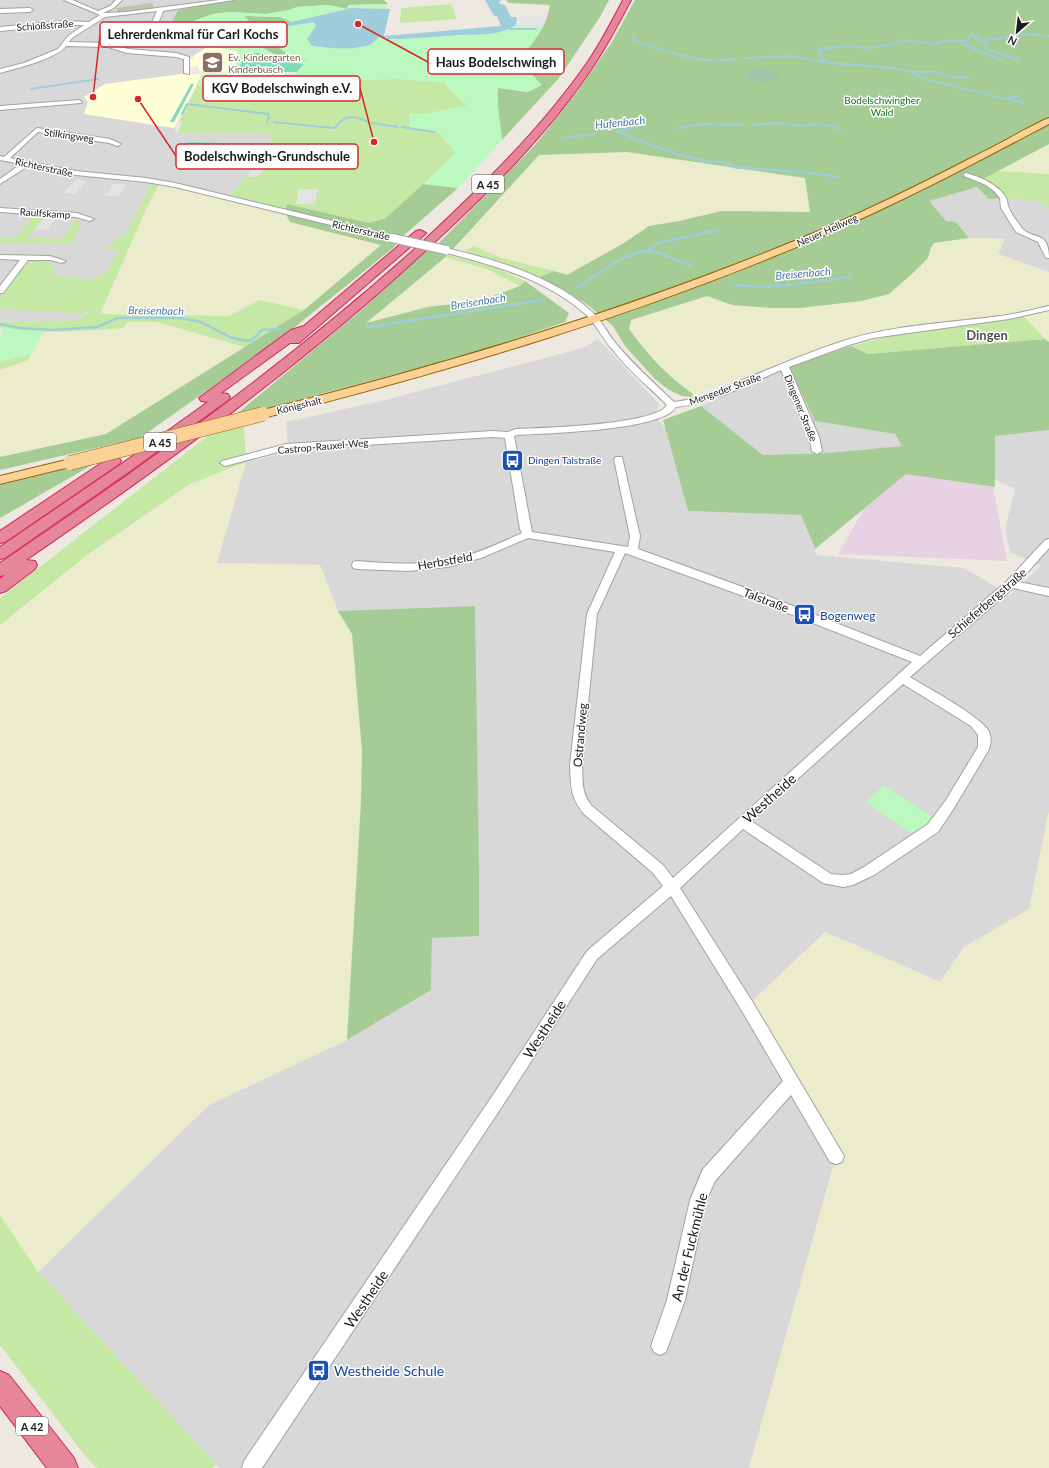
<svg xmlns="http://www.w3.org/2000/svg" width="1049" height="1468" font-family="Lato,sans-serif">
<rect width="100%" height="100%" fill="#ede9e0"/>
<!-- residential -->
<g fill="#d9d8d8">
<polygon points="0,0 230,0 179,8 167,31 154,34 169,35 209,46 193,56 184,58 185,72 183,74 105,84 85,97 88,101 85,114 174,128 178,133 271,134 270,145 248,175 226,198 152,183 125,235 105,246 118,251 105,274 89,311 78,320 0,322"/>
<polygon points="977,187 1004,198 1038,201 1049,209 1049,272 997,254 1005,239 969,238 956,222 946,221 928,200"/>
<polygon points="598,339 658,403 659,407 654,413 665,428 688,511 801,515 817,555 964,568 1010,595 1041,566 1010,552 1005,529 1015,489 995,479 995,436 1049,430 1049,811 1029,910 964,947 940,982 825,932 836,1156 749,1468 219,1468 38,1272 209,1105 347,1040 431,990 432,938 475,606 338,611 320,565 217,563 246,462 289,452 286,422 381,401 480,375 583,348"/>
<polygon points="789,367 815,421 895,434 903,446 828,453 763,455 701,406"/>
</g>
<!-- industrial -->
<polygon fill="#e6d2e2" points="906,473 993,487 1007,561 838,554 864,509"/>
<!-- education -->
<g fill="#ffffd7">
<polygon points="209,46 238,51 234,73 199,71 198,66 189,67 189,59 194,58 193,56"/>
<polygon points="183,74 202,74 174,128 84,114 88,102 84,97 105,84"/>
</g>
<!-- construction -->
<polygon fill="#c1c1ac" points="152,3 154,9 119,14 116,8"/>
<!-- farmland -->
<g fill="#eaeccb">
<polygon points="1049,144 1049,174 998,171"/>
<polygon points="627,152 806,178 811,212 722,211 679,221 649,226 624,242 567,275 501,258 474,246 465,251 453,249 539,155"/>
<polygon points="160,182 285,212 290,222 381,245 304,310 260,300 229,316 100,314 147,207"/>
<polygon points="969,238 1005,239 998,254 1049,272 1049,342 1020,313 915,327 817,350 693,394 676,382 650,357 629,329 631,320 707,296 732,305 800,308 861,301 889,294 928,258 931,247 934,243"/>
<polygon points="446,257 489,270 520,286 479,301 428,307 365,323"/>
<polygon points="128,322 156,322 245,347 106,435 0,457 0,370 28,360 45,331 93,330"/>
<polygon points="246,462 217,563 320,565 338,611 352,634 362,751 361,801 347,1040 209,1105 38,1272 0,1215 0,625 87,555 190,484"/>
<polygon points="1049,811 1049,1468 749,1468 836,1156 747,1006 825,932 941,982 964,947 1029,909"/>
</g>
<!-- grass -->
<g fill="#c5e8a5">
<polygon points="451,4 457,19 400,23 401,8"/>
<polygon points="236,74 322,75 319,81 396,79 444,82 450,90 468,106 410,117 409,128 437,131 456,153 386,219 369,223 287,204 285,212 226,198 247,176 257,177 268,163 258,162 270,145 271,134 178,133 182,122 179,122 199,82 235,76"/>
<polygon points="998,171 1049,174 1049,209 1038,201 1004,198 982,179"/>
<path d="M160 182 147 207 100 314 229 316 260 300 304 310 245 347 156 322H128L123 328C82 331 40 335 0 327V322L78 320 89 312 73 313 0 309V298L27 262 43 260 54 265V275L91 280 93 277 105 274 118 251 105 246 125 235 152 183Z"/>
<polygon points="34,216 44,217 28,237 61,239 76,220 82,222 73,243 0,244 0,237 16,237"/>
<polygon points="474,246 501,258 554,271 540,277 498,261 465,251"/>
<polygon points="448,255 496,268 525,281 520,286 489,270 446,257"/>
<polygon points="1020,312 1045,339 868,354 851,346 893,335"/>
<polygon points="31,354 28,360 0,370 0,362"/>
<polygon points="244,426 246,462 190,484 87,555 0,625 0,598 209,435"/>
<polygon points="0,1215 38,1272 216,1464 213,1468 97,1468 87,1458 0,1345"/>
</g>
<!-- forest -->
<g fill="#a5cc95">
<polygon points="230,0 384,0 388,4 349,5 346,9 329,5 297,7 290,10 266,14 230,12 213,14 188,23 171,24 178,10"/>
<path d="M506 0H609L600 17 559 78 502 140 498 107V88L528 92 541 85 518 60C533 43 546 28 550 5L509 3Z"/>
<path d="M635 0H1049V144L979 181 993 190 1001 198 989 199 977 187 929 201 946 221 956 222 969 238 934 243 931 247 928 258 913 273 889 294 861 301 800 308H772L732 305 707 296 631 320 629 329C648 355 666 375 693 394L692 397 682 396 669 390 655 379 625 346 613 326 588 305 540 277 554 271 567 275 624 243 649 226 679 221 722 211 810 212 805 178 627 152 539 155 453 249 437 245 535 145 577 92 612 42Z"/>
<polygon points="243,16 280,17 292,22 267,29 271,42 281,49 313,60 282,59 255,43 237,28 253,25"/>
<polygon points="423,184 458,188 402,237 393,248 285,335 140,438 0,470 0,457 106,434 304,310 381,245 290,222 285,212 287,204 369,223 386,218"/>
<polygon points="428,250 448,255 366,323 428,307 479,301 520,286 525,281 569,313 565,322 467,355 233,417 358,313"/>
<polygon points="1045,339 1049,342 1049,430 995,436 995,487 906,474 815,549 801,515 688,511 663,420 701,406 763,455 828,453 902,446 895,434 815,421 789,367 851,346 868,354"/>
<polygon points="99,461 0,518 0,485"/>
<polygon points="475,606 479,870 479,936 432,938 431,990 347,1040 361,801 362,751 352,634 338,611"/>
</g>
<!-- cemetery -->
<path fill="#a1c6a7" d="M755 69C764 69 776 69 780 77 772 86 757 83 747 78L746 75 748 71Z"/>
<!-- park -->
<g fill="#bbf9c1">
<path d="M388 4 386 9 351 8 292 22 280 17 244 16 253 25 238 28 251 32 255 43 282 59 309 60 290 56 271 42 258 41 261 33 267 29 314 22 316 26 308 38 309 43C318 50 359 49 369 45 373 44 376 40 379 37H387V39C424 38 462 36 498 32 505 31 509 27 515 25 519 24 538 27 543 27L534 41 518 60 542 85 528 92 498 88V107L502 140 458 188 423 184 456 153 437 131 409 128V113L421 114 467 106 450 90 444 82 396 79 319 81 321 75H295L303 64 277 61 264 56 265 54 250 72H262L265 75 276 78 279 82 278 87 196 86 202 74 236 75 234 73 238 51 209 46 169 35 154 34 155 32 167 31 171 24 188 23 213 14 230 12 266 14 289 10 297 7 329 5 346 9 349 5Z"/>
<polygon points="0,327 15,330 45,331 31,354 0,362 0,337 2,334"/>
<polygon points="884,785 934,818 931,824 913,835 866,802"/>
</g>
<!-- pitch -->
<g fill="#7dddb9">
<polygon points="246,53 265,53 264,56 277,61 304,64 297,72 250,72 239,68"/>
<polygon points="191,84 194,84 174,122 170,122"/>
<polygon points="188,142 223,143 224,144 219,153 182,152"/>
</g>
<!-- parking -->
<g fill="#e3e3e3">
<polygon points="548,15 543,27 523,26 519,17"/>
<polygon points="258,162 269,164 257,177 247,176"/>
<polygon points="77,179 87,181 74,194 63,192"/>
<polygon points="113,184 127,184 119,196 106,196"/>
<polygon points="299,189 318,189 315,204 296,204"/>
<polygon points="45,217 56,218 46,230 34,230"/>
</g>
<!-- water -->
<path fill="#a0cddb" d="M485 0H503L499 1 500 4 505 5 511 17H517L516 25C500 36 477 34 459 35 435 37 411 39 387 39V37H379C376 40 373 44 369 45 357 50 324 49 311 45L307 39 316 26 314 22 241 34 238 33 275 26 351 8 390 9 384 36 501 26 497 16H494Z"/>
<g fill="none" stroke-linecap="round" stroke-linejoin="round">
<!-- stream-far1 -->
<g stroke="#a0cddb" stroke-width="2">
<polyline points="510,29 536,29"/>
<path d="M633 35 635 40 639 43C670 52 702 65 735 59"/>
<polyline points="961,41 965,45 1001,60"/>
<polyline points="983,41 989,50 1019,60"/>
<polyline points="744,58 793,56 830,63 894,68 911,72 924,79 1023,103"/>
<polyline points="823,61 825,60 820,56 821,52 819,49 848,46 865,48 878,47 905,40 935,44 948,40 966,41 972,35 976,36 976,39 983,41 1023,34 1049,36"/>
<polyline points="912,72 935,72 952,77 970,77"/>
<polyline points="31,89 98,79"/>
<polyline points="1006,98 1019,96"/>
<polyline points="182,114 187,104 268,114 269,117 267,122"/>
<path d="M274 122 333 128C337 127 337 125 340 122 348 113 359 118 368 122"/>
<polyline points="372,123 398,127"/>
<polyline points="704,124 742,125"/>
<polyline points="752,125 777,123 803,126 816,124 833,126 840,130"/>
<polyline points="402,127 434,132"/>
<polyline points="677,128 701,125"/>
<path d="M617 131C644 144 675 154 704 161 711 162 719 161 726 163 731 164 734 167 740 168"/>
<polyline points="618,131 637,127"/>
<polyline points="564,138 594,134"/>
</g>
<!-- stream -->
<g stroke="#a0cddb" stroke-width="2.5">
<polyline points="733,167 812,173 839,177"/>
<polyline points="647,251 658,243 718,230"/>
<path d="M735 285C773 290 813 281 850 277"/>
<polyline points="578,287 621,259 642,251 660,253 692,266"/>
<polyline points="0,324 19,328 52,330 97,327 118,318 181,318 201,322 230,337 246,341 252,340 262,330 280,329"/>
<polyline points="369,327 542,300"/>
</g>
<defs>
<g id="minor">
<path d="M64 0H72L98 11 110 6 116 0H122L114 8 103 13H105L126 12 219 0H234L163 11C156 32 144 43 122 47L128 49 176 53 189 57V74L184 73V59L176 57 127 53 108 47 66 46C56 59 17 68 0 73V69L24 63 58 49 68 36 84 25H65L0 31V27L65 21 89 22 100 15ZM157 11 149 29 133 41 117 46 108 43 69 42 72 38 105 17Z"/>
<polygon points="0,9 30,8 33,10 30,12 0,13"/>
<polygon points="79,100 82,102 81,103 0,110 0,106"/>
<polygon points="37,128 110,139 121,144 118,146 109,143 38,132 10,158 76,171 146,178 175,183 395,236 396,238 392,240 175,187 146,182 76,175 28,166 0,184 0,179 21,164 0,160 0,156 4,157"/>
<path d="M966 173C980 177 997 184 1005 196 1008 200 1007 205 1009 208 1011 214 1017 221 1021 227 1032 241 1049 229 1049 258H1046L1038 242 1016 232 1001 208 1000 198 994 191 986 185 964 176V174Z"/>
<polygon points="0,208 77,213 94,219 90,221 76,217 0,212"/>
<path d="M443 248H446C496 260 550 275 590 310 602 320 608 335 618 346 635 366 655 384 674 402 702 399 726 387 752 376 782 364 812 351 843 341 895 324 953 323 1007 315 1021 313 1035 309 1049 306V310L1009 319 873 338 849 345 789 367 819 437 822 451 817 454 812 451 809 437 781 370C747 385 713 403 676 407 662 431 546 433 518 435L514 436 532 532 628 547 630 536 614 459 616 457H622L640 536 638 549 765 595 920 656 1007 581 1045 540 1049 539V548L1019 582 1049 588V596L1013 588 910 677C929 689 977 714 988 730 992 736 991 746 988 751L954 808 938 832 874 875 853 885 843 887 823 883 743 829 680 888 752 1001 844 1156 842 1162 836 1164 830 1162 791 1095 715 1181 706 1201 685 1300 666 1352 660 1355 654 1352 651 1346 667 1300 690 1200 703 1169 783 1081 742 1011 671 896 597 959 501 1108 262 1468H242L244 1461 491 1098 587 951 663 886 653 873 584 814C570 797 571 786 570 765L587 614 615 552 528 538 481 558 447 567 408 571 357 569 353 568 352 565 353 562 357 561C392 564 427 566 462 557 483 551 502 542 522 533L520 529 505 438 493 437 286 450 225 466 220 463 222 461 286 444 493 431 508 432 516 429C541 428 656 425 667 405 649 387 628 370 612 349 602 338 596 323 584 313 545 279 493 265 443 252ZM625 553 757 601 912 662 673 878 663 865 592 806C581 793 583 782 582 765L597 614ZM903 684 971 726 978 735V747L946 800 928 824 864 867 851 874 843 875 831 874 751 821Z"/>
<polygon points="0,255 50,256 66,261 62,263 50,260 28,260 3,293 0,293 0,286 20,260 0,259"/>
</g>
<g id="major">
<path d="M1049 118V124C975 163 902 202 825 235 644 313 455 370 263 418L259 417 257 414 259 411C449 364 635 308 816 232 868 210 919 185 969 159 987 150 1005 141 1022 131 1031 127 1040 121 1049 118Z"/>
<polygon points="70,459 74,460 76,463 74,466 0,484 0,476"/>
</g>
<g id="highway">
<path d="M623 0H631C620 21 609 42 596 62 549 134 486 195 423 253 300 367 164 465 26 560L35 561 37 565 35 569 6 591 0 593V579L5 575 0 576V563C145 465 287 364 417 247 478 190 539 132 587 63 601 43 612 21 623 0Z"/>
<polygon points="420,230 426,233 424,235 299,343 290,343 221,393 228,394 230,397 228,400 130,471 5,558 0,559 0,547 120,465 208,402 201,401 199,398 291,330 304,326 416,231"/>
<polygon points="114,457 119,458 121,461 119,464 5,542 0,543 0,531 109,458"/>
<polygon points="0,1371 9,1375 74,1458 78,1468 47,1468 0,1406"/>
</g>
</defs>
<!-- minor casing -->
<use href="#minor" stroke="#a2a2a2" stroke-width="2"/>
<!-- major casing -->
<use href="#major" stroke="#926300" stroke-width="2"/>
<!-- highway casing -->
<use href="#highway" stroke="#d5235f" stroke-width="2"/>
<!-- minor -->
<use href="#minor" fill="#fff" fill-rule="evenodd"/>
<!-- major -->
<use href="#major" fill="#fbd197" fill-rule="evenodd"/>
<!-- highway -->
<use href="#highway" fill="#e58798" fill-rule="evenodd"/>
<defs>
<polyline id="minor-bridge" points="392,238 446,250"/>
<polyline id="major-bridge" points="70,463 263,414"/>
</defs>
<!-- minor-bridge casing -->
<use href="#minor-bridge" stroke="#a2a2a2" stroke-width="10" stroke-linecap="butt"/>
<!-- major-bridge casing -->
<use href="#major-bridge" stroke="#926300" stroke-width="15" stroke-linecap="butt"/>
<!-- minor-bridge -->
<use href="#minor-bridge" stroke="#fff" stroke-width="8"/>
<!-- major-bridge -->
<use href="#major-bridge" stroke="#fbd197" stroke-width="14"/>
</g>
<!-- icons -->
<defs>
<symbol id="school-square" viewBox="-11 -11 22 22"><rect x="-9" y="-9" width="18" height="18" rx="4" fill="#8d6e63" stroke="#fff"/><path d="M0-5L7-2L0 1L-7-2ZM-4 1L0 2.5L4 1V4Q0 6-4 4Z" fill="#fff"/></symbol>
<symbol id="bus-square" viewBox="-11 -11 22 22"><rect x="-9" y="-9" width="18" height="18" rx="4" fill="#1a4fb4" stroke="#fff"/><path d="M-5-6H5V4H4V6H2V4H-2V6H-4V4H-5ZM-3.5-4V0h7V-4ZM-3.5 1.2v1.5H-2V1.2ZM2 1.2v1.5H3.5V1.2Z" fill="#fff"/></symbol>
</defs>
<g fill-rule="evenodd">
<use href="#school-square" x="200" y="50" width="25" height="25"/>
<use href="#bus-square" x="500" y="448" width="25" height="25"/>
<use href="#bus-square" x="792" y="602" width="25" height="25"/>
<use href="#bus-square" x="306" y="1358" width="25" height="25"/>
</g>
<g text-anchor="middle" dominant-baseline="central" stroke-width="3" stroke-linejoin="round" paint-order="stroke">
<!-- far-street labels -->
<g font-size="10" fill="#1b1b1b" stroke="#fff">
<text transform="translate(45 25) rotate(-4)">Schloßstraße</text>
<text transform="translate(69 135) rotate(8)">Stilkingweg</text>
<text transform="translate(44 167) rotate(12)">Richterstraße</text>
<text transform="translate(45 213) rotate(4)">Raulfskamp</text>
<text transform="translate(361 230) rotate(13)">Richterstraße</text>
<text transform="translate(827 230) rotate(-24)">Neuer Hellweg</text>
<text transform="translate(725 389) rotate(-20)">Mengeder Straße</text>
<text transform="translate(299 405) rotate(-14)">Königshalt</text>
<text transform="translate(801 408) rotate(68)">Dingener Straße</text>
<text transform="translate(323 446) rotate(-5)">Castrop-Rauxel-Weg</text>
</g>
<!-- far-education labels -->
<g font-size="10" fill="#785e54" stroke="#fff" text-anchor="start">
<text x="228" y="57">Ev. Kindergarten<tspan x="228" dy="12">Kinderbusch</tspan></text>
</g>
<!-- far-park labels -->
<g font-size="10" fill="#0b7715" stroke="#fff">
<text x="882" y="100">Bodelschwingher<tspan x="882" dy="12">Wald</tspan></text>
</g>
<!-- far-transit labels -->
<g font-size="10" fill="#164399" stroke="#fff" text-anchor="start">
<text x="528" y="460">Dingen Talstraße</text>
</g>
<!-- far-water labels -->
<g font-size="11" font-style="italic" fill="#4978aa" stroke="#fff">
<text transform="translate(620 122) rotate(-6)">Hufenbach</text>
<text transform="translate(803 273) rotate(-5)">Breisenbach</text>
<text transform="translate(478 301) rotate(-9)">Breisenbach</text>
<text transform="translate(156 310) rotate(1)">Breisenbach</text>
</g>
<!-- shield labels -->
<g fill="#fff" stroke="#5f5f5f" stroke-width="1">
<rect x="472" y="175" width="32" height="18" rx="3"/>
<rect x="144" y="433" width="32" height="18" rx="3"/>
<rect x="16" y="1417" width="32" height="18" rx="3"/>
</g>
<g font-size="11" font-weight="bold" fill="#1b1b1b">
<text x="488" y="184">A 45</text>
<text x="160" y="442">A 45</text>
<text x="32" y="1426">A 42</text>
</g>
<!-- street labels -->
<g font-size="12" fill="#1b1b1b" stroke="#fff">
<text transform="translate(445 561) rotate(-10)">Herbstfeld</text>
<text transform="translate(766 600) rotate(21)">Talstraße</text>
<text transform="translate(987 603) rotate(-41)">Schieferbergstraße</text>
<text transform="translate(580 735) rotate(-85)">Ostrandweg</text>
</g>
<!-- transit labels -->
<g font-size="12" fill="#164399" stroke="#fff" text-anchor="start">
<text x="820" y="615">Bogenweg</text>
</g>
<!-- far-district labels -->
<g font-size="13" font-weight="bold" fill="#4e4e4e" stroke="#fff">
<text x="987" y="335">Dingen</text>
</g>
<!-- near-street labels -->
<g font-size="14" fill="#1b1b1b" stroke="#fff">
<text transform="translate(769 798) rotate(-42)">Westheide</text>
<text transform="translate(544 1029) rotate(-57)">Westheide</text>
<text transform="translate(689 1247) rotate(-76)">An der Fuckmühle</text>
<text transform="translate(366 1299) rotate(-56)">Westheide</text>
</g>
<!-- near-transit labels -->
<g font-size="14" fill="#164399" stroke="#fff" text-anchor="start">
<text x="334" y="1370">Westheide Schule</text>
</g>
</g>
<!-- callouts -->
<path fill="none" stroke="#d62828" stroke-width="1.5" d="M93 97L100 35M358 24L428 62M374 142L360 88M138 99L176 156"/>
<g fill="#d62828" stroke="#fff" stroke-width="1.5">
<circle cx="93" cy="97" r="4"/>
<circle cx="358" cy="24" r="4"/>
<circle cx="374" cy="142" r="4"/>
<circle cx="138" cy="99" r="4"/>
</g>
<g fill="#fff" stroke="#d62828" stroke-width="1.5">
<rect x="100" y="22" width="187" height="25" rx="4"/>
<rect x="428" y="49" width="136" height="25" rx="4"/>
<rect x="203" y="76" width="157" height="25" rx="4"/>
<rect x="176" y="144" width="182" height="25" rx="4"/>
</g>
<g font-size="13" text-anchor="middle" font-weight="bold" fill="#1b1b1b">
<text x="193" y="39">Lehrerdenkmal für Carl Kochs</text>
<text x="496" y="67">Haus Bodelschwingh</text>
<text x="282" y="93">KGV Bodelschwingh e.V.</text>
<text x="267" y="161">Bodelschwingh-Grundschule</text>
</g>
<!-- north arrow -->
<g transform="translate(1017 32) rotate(208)" stroke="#ffffff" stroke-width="3" paint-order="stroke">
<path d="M0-3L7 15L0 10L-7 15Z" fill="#1b1b1b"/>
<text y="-6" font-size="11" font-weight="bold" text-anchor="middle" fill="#1b1b1b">N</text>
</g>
</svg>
